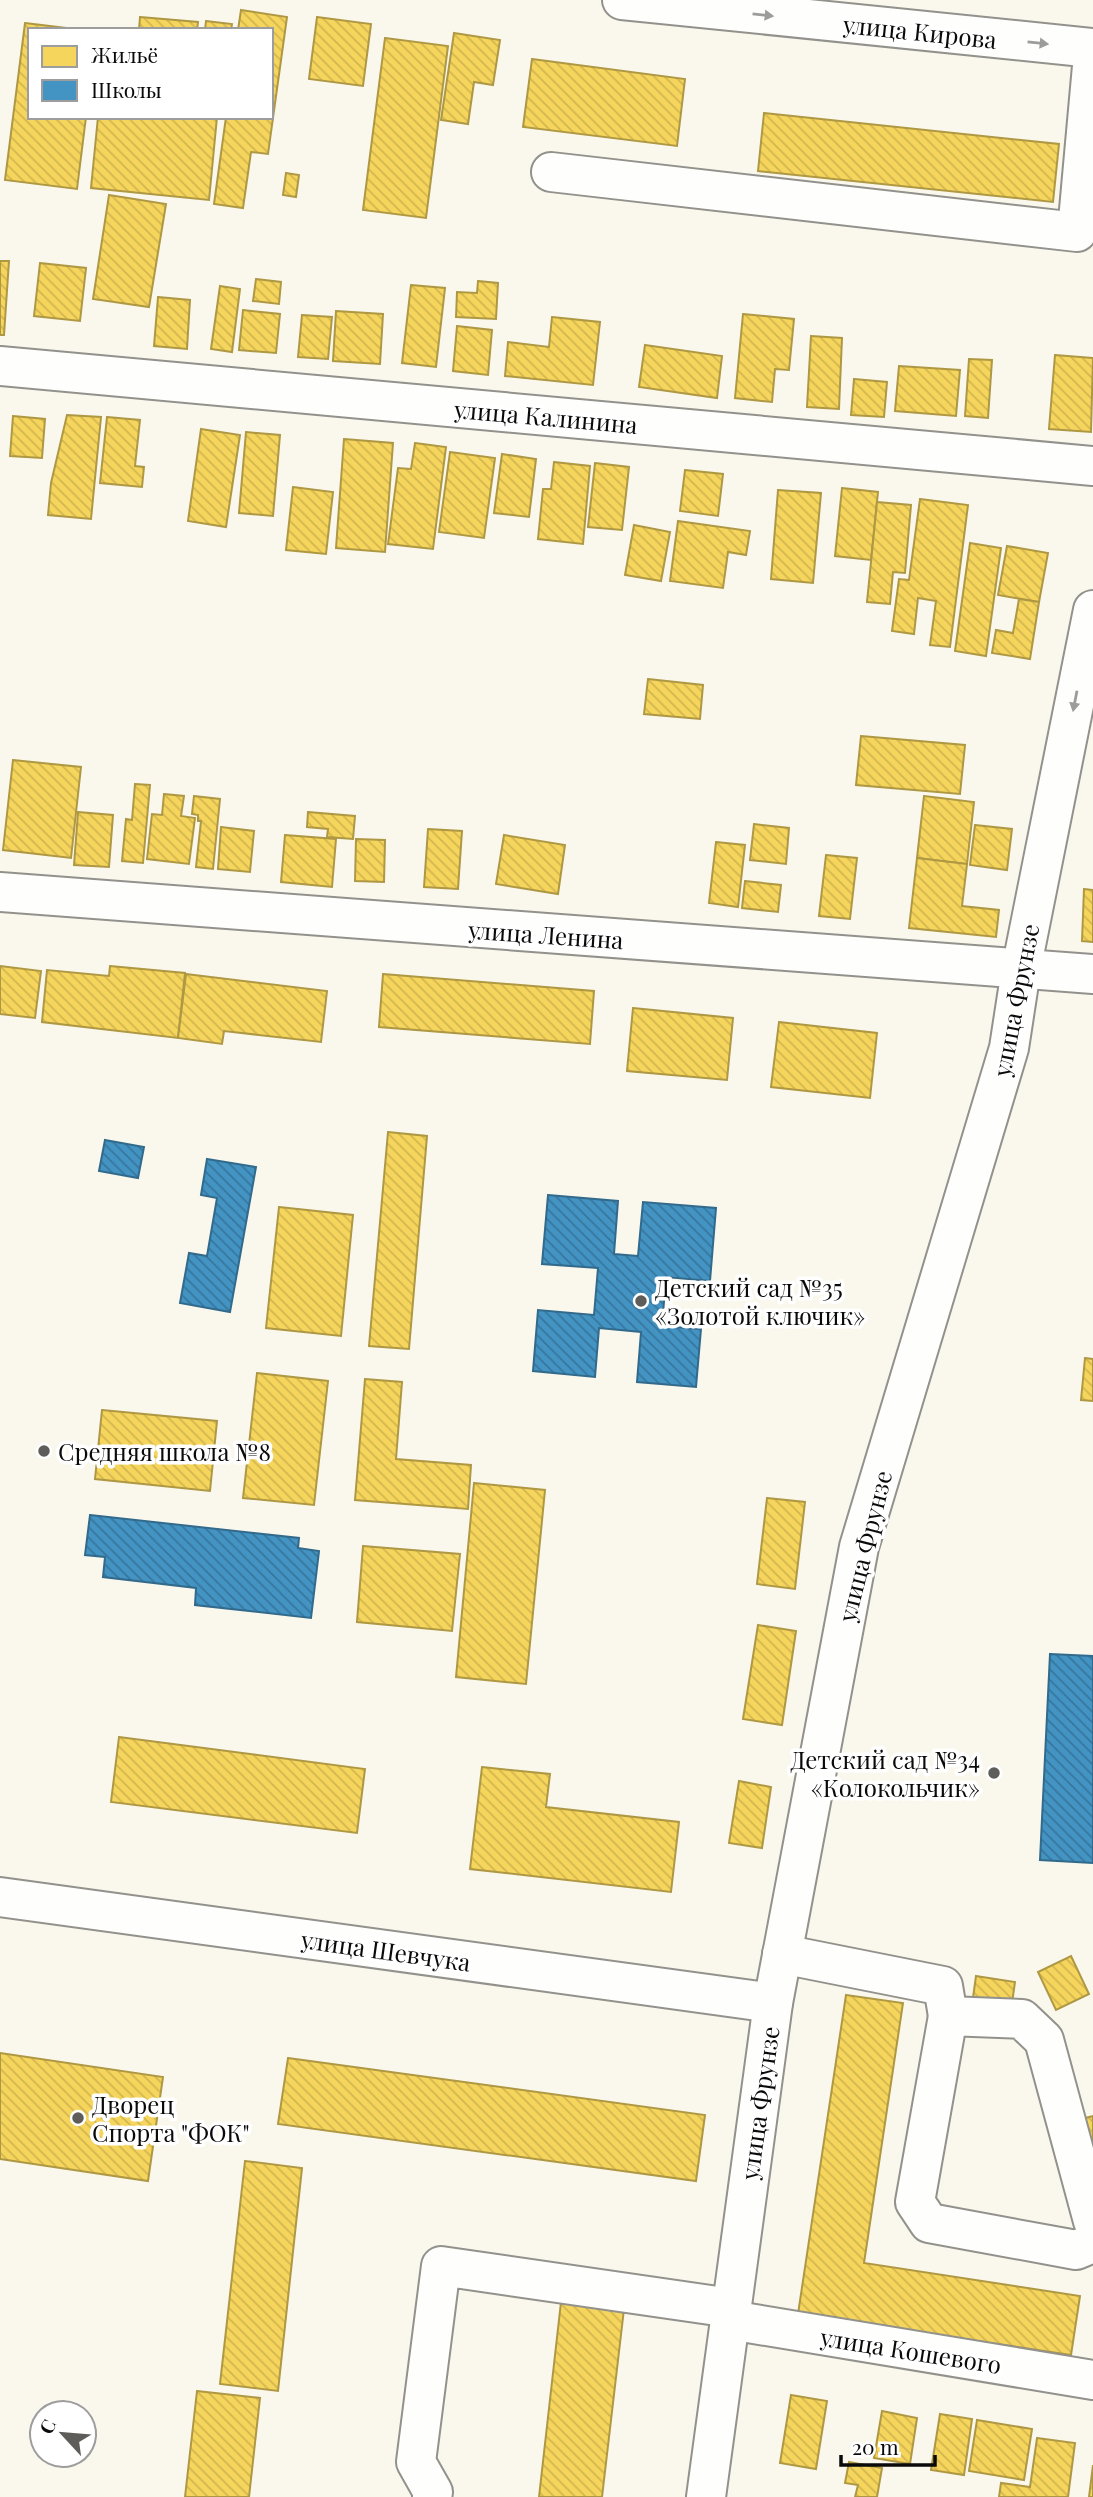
<svg xmlns="http://www.w3.org/2000/svg" width="1093" height="2497" font-family="'Playfair Display',serif">
<defs>
<pattern id="homes-back-hatch" width="6" height="6" patternUnits="userSpaceOnUse" patternTransform="scale(1.75)"><rect width="6" height="6" fill="#f6d55c"/><path d="M-1 5l2 2M0 0l6 6M5-1l2 2" fill="none" stroke="#d2b64f"/></pattern>
<pattern id="schools-back-hatch" width="6" height="6" patternUnits="userSpaceOnUse" patternTransform="scale(1.75)"><rect width="6" height="6" fill="#4393c3"/><path d="M-1 5l2 2M0 0l6 6M5-1l2 2" fill="none" stroke="#36769d"/></pattern>
</defs>
<rect width="100%" height="100%" fill="#faf8ed"/>
<!-- homes -->
<g fill="url(#homes-back-hatch)" stroke="#af9843" stroke-width="2">
<polygon points="241,10 287,17 268,154 251,152 243,208 214,204 226,117 271,117 271,30 238,30"/>
<polygon points="140,17 198,22 197,30 139,30"/>
<polygon points="317,17 371,24 363,86 309,79"/>
<polygon points="206,21 232,24 231,30 205,30"/>
<polygon points="25,23 75,29 30,30 30,117 86,117 77,189 5,180"/>
<polygon points="454,33 500,40 493,85 474,82 468,124 441,120"/>
<polygon points="385,38 448,46 426,218 363,210"/>
<polygon points="532,59 685,79 677,146 523,127"/>
<polygon points="764,113 1059,144 1053,202 758,171"/>
<polygon points="98,117 217,117 209,200 91,188"/>
<polygon points="286,173 299,175 296,197 283,195"/>
<polygon points="109,195 166,204 149,307 93,299"/>
<polygon points="0,261 9,261 4,335 0,335"/>
<polygon points="40,263 86,268 80,321 34,316"/>
<polygon points="256,279 281,282 279,304 253,301"/>
<polygon points="478,281 498,283 496,319 456,317 457,292 477,293"/>
<polygon points="411,285 445,288 436,367 402,363"/>
<polygon points="220,286 240,289 232,352 211,349"/>
<polygon points="158,297 190,300 187,349 154,346"/>
<polygon points="243,310 280,314 276,353 239,350"/>
<polygon points="336,311 383,314 380,364 333,361"/>
<polygon points="743,314 794,319 789,370 775,369 772,402 735,398"/>
<polygon points="302,315 332,317 328,359 298,357"/>
<polygon points="552,317 600,322 593,385 505,376 508,342 549,347"/>
<polygon points="457,326 492,330 488,375 453,371"/>
<polygon points="811,336 842,338 839,409 807,407"/>
<polygon points="645,345 722,356 717,398 639,387"/>
<polygon points="1055,355 1093,358 1091,432 1049,429"/>
<polygon points="969,359 992,360 988,418 965,416"/>
<polygon points="899,366 960,370 956,416 895,411"/>
<polygon points="854,379 887,382 884,417 851,415"/>
<polygon points="67,415 101,417 91,519 48,515 51,483"/>
<polygon points="13,416 45,419 42,458 10,456"/>
<polygon points="107,417 140,420 135,466 144,467 142,487 100,483"/>
<polygon points="201,429 240,435 226,527 188,521"/>
<polygon points="246,432 280,435 273,516 239,513"/>
<polygon points="344,439 393,443 385,552 336,548"/>
<polygon points="415,443 446,447 433,549 388,544 398,468 411,469"/>
<polygon points="450,452 495,458 484,538 439,532"/>
<polygon points="502,454 536,459 529,517 494,513"/>
<polygon points="554,462 590,466 583,544 538,539 543,489 551,489"/>
<polygon points="595,463 629,467 622,530 588,527"/>
<polygon points="685,470 723,474 718,516 680,511"/>
<polygon points="293,487 333,492 326,554 286,550"/>
<polygon points="842,488 878,492 871,560 835,556"/>
<polygon points="778,490 821,493 813,583 771,579"/>
<polygon points="920,499 968,505 950,647 930,645 936,601 918,598 914,634 892,631 899,579 909,580"/>
<polygon points="877,502 911,505 905,573 893,572 890,604 867,602"/>
<polygon points="678,521 750,531 746,555 728,552 723,588 670,581"/>
<polygon points="634,525 670,532 661,581 625,575"/>
<polygon points="970,543 1001,548 986,656 955,651"/>
<polygon points="1007,546 1048,553 1039,602 998,595"/>
<polygon points="1019,599 1039,602 1030,659 992,653 996,630 1013,633"/>
<polygon points="648,679 703,685 700,719 644,714"/>
<polygon points="861,736 965,745 960,794 856,785"/>
<polygon points="13,760 81,767 71,858 3,850"/>
<polygon points="135,784 150,785 143,863 122,861 126,819 132,820"/>
<polygon points="164,794 184,796 181,816 195,818 189,864 147,859 152,814 162,815"/>
<polygon points="194,796 220,799 213,869 196,867 201,821 198,821 198,815 192,814"/>
<polygon points="924,796 974,802 967,864 917,858"/>
<polygon points="78,812 113,815 109,867 74,865"/>
<polygon points="308,812 355,816 353,839 327,837 328,829 307,827"/>
<polygon points="754,824 789,828 786,864 750,860"/>
<polygon points="975,825 1012,829 1007,870 970,865"/>
<polygon points="221,827 254,831 250,872 218,869"/>
<polygon points="428,829 462,831 458,889 424,887"/>
<polygon points="285,835 336,839 332,887 281,882"/>
<polygon points="504,835 565,845 558,894 496,884"/>
<polygon points="356,839 385,840 384,882 355,881"/>
<polygon points="716,842 745,845 738,907 709,903"/>
<polygon points="826,855 857,858 850,919 819,916"/>
<polygon points="917,858 967,864 962,906 999,910 996,937 909,928"/>
<polygon points="745,881 781,885 778,912 742,908"/>
<polygon points="1084,889 1093,890 1093,942 1082,941"/>
<polygon points="0,966 41,971 35,1018 0,1014"/>
<polygon points="110,966 185,973 178,1038 42,1022 47,970 109,976"/>
<polygon points="186,974 327,991 321,1042 224,1031 222,1044 178,1038"/>
<polygon points="383,974 594,991 590,1044 379,1027"/>
<polygon points="633,1008 733,1018 727,1080 627,1071"/>
<polygon points="779,1022 877,1033 870,1098 771,1087"/>
<polygon points="388,1132 427,1136 409,1349 369,1346"/>
<polygon points="279,1207 353,1215 341,1336 266,1328"/>
<polygon points="1085,1358 1093,1359 1093,1401 1081,1400"/>
<polygon points="257,1373 328,1381 314,1505 243,1498"/>
<polygon points="365,1379 402,1382 396,1459 471,1465 468,1509 355,1500"/>
<polygon points="102,1410 217,1421 210,1491 95,1479"/>
<polygon points="474,1483 545,1490 526,1684 456,1677"/>
<polygon points="767,1498 805,1502 795,1589 757,1584"/>
<polygon points="363,1546 460,1554 452,1631 357,1622"/>
<polygon points="758,1625 796,1631 782,1725 743,1719"/>
<polygon points="119,1737 365,1769 357,1833 111,1802"/>
<polygon points="482,1767 550,1774 546,1807 679,1822 671,1892 470,1869"/>
<polygon points="739,1781 771,1787 762,1848 729,1843"/>
<polygon points="1071,1956 1089,1994 1056,2010 1038,1972"/>
<polygon points="976,1976 1015,1982 1011,2010 972,2005"/>
<polygon points="846,1995 903,2003 864,2263 1080,2296 1071,2355 798,2314"/>
<polygon points="0,2053 163,2077 148,2181 0,2159"/>
<polygon points="288,2058 705,2115 696,2181 278,2124"/>
<polygon points="1093,2116 1093,2146 1092,2146 1085,2118"/>
<polygon points="245,2161 302,2168 278,2391 220,2384"/>
<polygon points="561,2302 624,2309 602,2497 539,2497"/>
<polygon points="197,2391 260,2398 249,2497 185,2497"/>
<polygon points="791,2395 827,2401 816,2469 780,2463"/>
<polygon points="882,2411 917,2418 910,2464 874,2458"/>
<polygon points="940,2414 972,2419 964,2475 931,2470"/>
<polygon points="977,2420 1032,2429 1024,2480 969,2471"/>
<polygon points="1037,2438 1075,2443 1068,2497 999,2497 1001,2483 1030,2487"/>
<polygon points="849,2462 882,2468 877,2497 855,2497 858,2485 845,2483"/>
<polygon points="1093,2465 1093,2497 1089,2497"/>
</g>
<!-- schools -->
<g fill="url(#schools-back-hatch)" stroke="#326a8c" stroke-width="2">
<polygon points="105,1140 144,1147 138,1178 99,1171"/>
<polygon points="207,1159 256,1167 230,1312 180,1303 189,1253 207,1256 217,1198 201,1195"/>
<polygon points="548,1195 618,1201 614,1254 638,1256 643,1202 716,1208 710,1281 666,1277 662,1326 701,1329 696,1387 637,1382 641,1332 599,1328 595,1377 533,1371 538,1310 594,1315 598,1268 542,1264"/>
<polygon points="90,1515 299,1538 298,1548 319,1551 311,1618 195,1605 196,1588 103,1577 105,1557 85,1555"/>
<polygon points="1050,1654 1093,1656 1093,1863 1040,1860"/>
</g>
<g fill="none" stroke-linecap="round" stroke-linejoin="round">
<defs>
<g id="minor">
<polyline points="622,0 1093,48"/>
<polyline points="551,172 1077,232 1093,55"/>
<polyline points="0,366 1093,466"/>
<polyline points="0,892 1093,974"/>
<polyline points="0,1897 773,2003"/>
<polyline points="782,1954 943,1986 948,2016"/>
<polyline points="1093,2221 1044,2040 1022,2019 948,2016 915,2202 929,2223 1076,2250 1093,2243"/>
<polyline points="730,2320 1093,2380"/>
<polyline points="432,2497 433,2492 416,2462 441,2266 731,2308"/>
<polyline points="706,2497 773,2003 859,1547 1009,1048 1021,970 1093,610"/>
</g>
</defs>
<!-- minor casing -->
<use href="#minor" stroke="#92918c" stroke-width="42"/>
<!-- minor -->
<use href="#minor" stroke="#fefefc" stroke-width="38"/>
</g>
<!-- one-way arrows -->
<defs><path id="oneway-solid" d="M-6-.8H1V-3.2L6.5 0L1 3.2V.8H-6Z" transform="scale(1.75)"/></defs>
<g fill="#9c9c9b">
<use href="#oneway-solid" transform="translate(763 15) rotate(6)"/>
<use href="#oneway-solid" transform="translate(1038 43) rotate(6)"/>
<use href="#oneway-solid" transform="translate(1075 701) rotate(101)"/>
</g>
<!-- markers -->
<g fill="#5e5d59" stroke="#fff" stroke-width="2.5">
<circle cx="641" cy="1301" r="7"/>
<circle cx="44" cy="1451" r="7"/>
<circle cx="994" cy="1773" r="7"/>
<circle cx="78" cy="2118" r="7"/>
</g>
<g text-anchor="middle" dominant-baseline="central" stroke-width="7" stroke-linejoin="round" paint-order="stroke">
<!-- street labels -->
<g font-size="24" fill="#0a0a0a" stroke="#fff">
<text transform="translate(920 31) rotate(6)">улица Кирова</text>
<text transform="translate(546 416) rotate(5)">улица Калинина</text>
<text transform="translate(546 934) rotate(4)">улица Ленина</text>
<text transform="translate(1015 1000) rotate(-79)">улица Фрунзе</text>
<text transform="translate(864 1546) rotate(-76)">улица Фрунзе</text>
<text transform="translate(386 1950) rotate(8)">улица Шевчука</text>
<text transform="translate(759 2103) rotate(-82)">улица Фрунзе</text>
<text transform="translate(911 2350) rotate(9)">улица Кошевого</text>
</g>
<!-- poi labels -->
<g font-size="24" fill="#0a0a0a" stroke="#fff" text-anchor="start">
<text x="655" y="1287">Детский сад №35<tspan x="655" dy="28">«Золотой ключик»</tspan></text>
<text x="58" y="1451">Средняя школа №8</text>
<text x="980" y="1759" text-anchor="end">Детский сад №34<tspan x="980" dy="28">«Колокольчик»</tspan></text>
<text x="92" y="2104">Дворец<tspan x="92" dy="28">Спорта "ФОК"</tspan></text>
</g>
</g>
<!-- legend -->
<rect x="28" y="28" width="245" height="91" fill="#ffffff" stroke="#9d9d9d" stroke-width="2"/>
<rect x="42" y="46" width="35" height="21" fill="#f6d55c" stroke="#9d9d9d" stroke-width="2"/>
<text x="91" y="63" font-size="21" fill="#0a0a0a">Жильё</text>
<rect x="42" y="80" width="35" height="21" fill="#4393c3" stroke="#9d9d9d" stroke-width="2"/>
<text x="91" y="98" font-size="21" fill="#0a0a0a">Школы</text>
<!-- north arrow -->
<g transform="translate(63 2434) rotate(296)"><circle r="33" fill="#ffffff" stroke="#9d9d9d" stroke-width="2"/>
<path d="M0-5L12 26L0 18L-12 26Z" fill="#5e5d59"/>
<text y="-10" font-size="19" font-weight="bold" text-anchor="middle" fill="#0a0a0a">С</text>
</g>
<!-- scale -->
<path d="M841 2455v10h94v-10" fill="none" stroke="#0a0a0a" stroke-width="3.5"/>
<text x="852" y="2455" font-size="21" fill="#0a0a0a" stroke="#ffffff" stroke-width="5" paint-order="stroke">20 m</text>
</svg>
